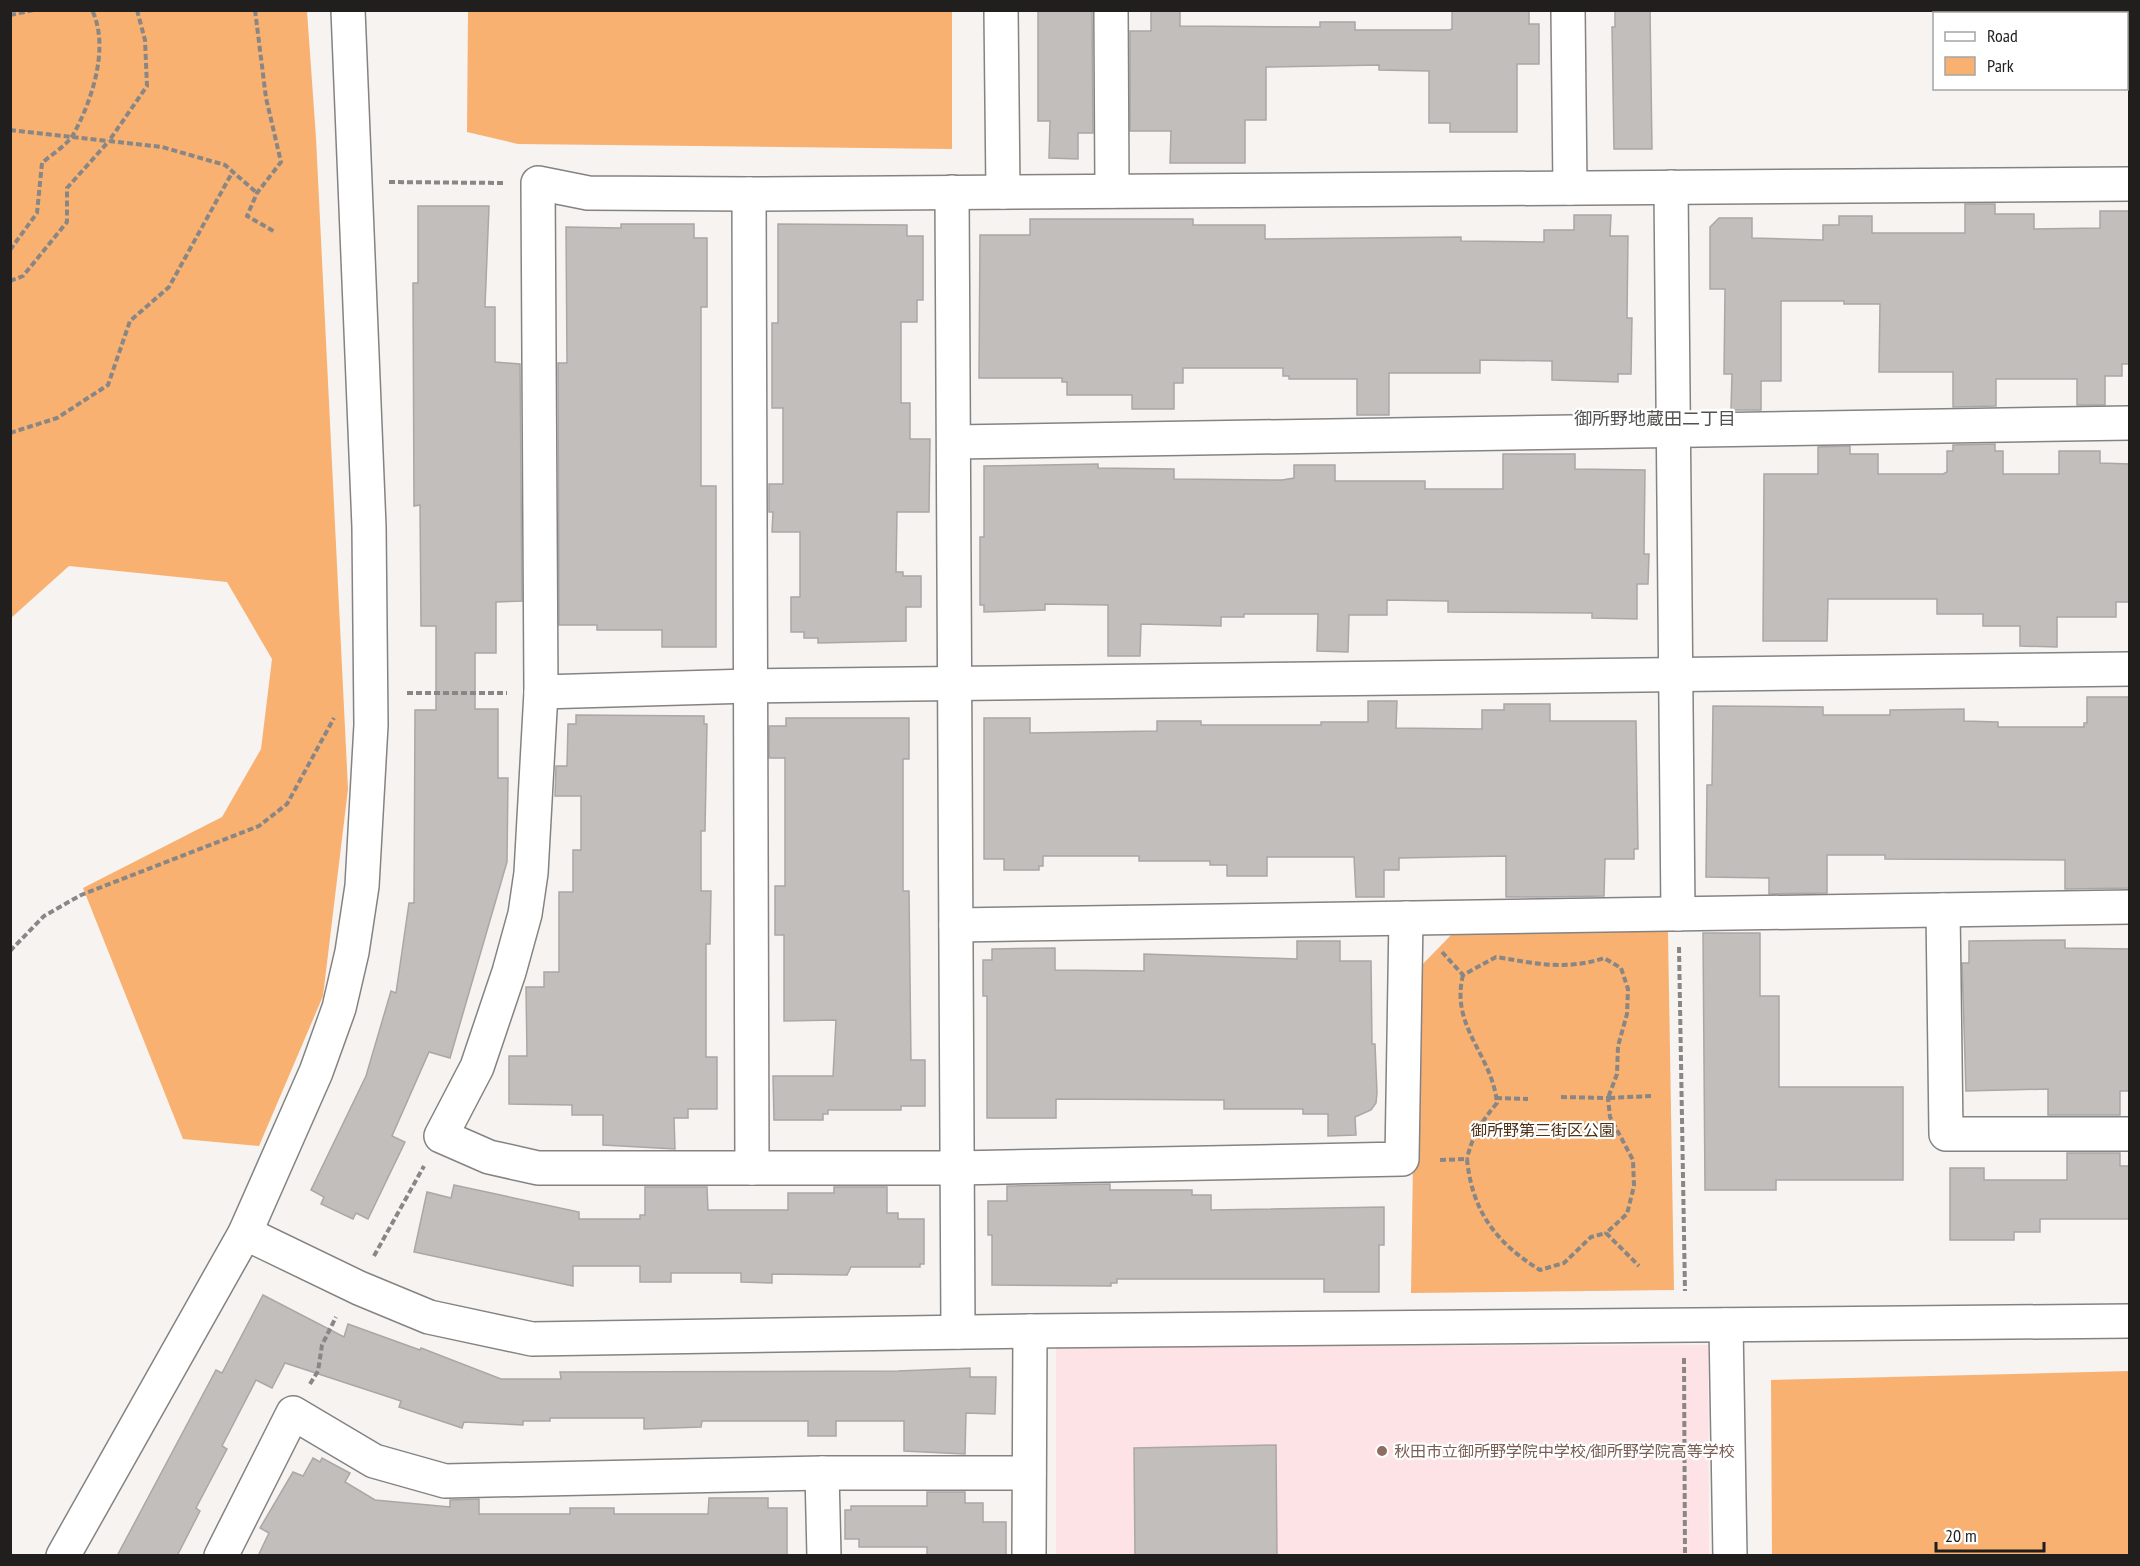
<svg xmlns="http://www.w3.org/2000/svg" width="2140" height="1566" font-family="'PT Sans Narrow','Noto Sans JP',sans-serif">
<rect width="100%" height="100%" fill="#f6f3f1"/>
<!-- education -->
<polygon fill="#fde2e6" points="1708,1345 1709,1555 1056,1556 1056,1347"/>
<!-- green -->
<g fill="#f8b171">
<polygon points="11,10 307,11 316,138 348,789 323,996 259,1146 183,1139 83,888 222,817 261,749 272,659 227,582 69,566 11,618"/>
<polygon points="952,11 952,149 518,144 467,132 468,12"/>
<polygon points="1454,932 1668,932 1674,1290 1411,1293 1416,971"/>
<polygon points="2129,1371 2129,1555 1772,1555 1771,1380"/>
</g>
<!-- building -->
<g fill="#c1bebc" stroke="#aba7a6" stroke-width="1.5">
<polygon points="1038,10 1092,10 1093,133 1078,133 1078,159 1049,158 1050,121 1038,121"/>
<polygon points="1151,10 1180,10 1180,26 1320,27 1320,22 1355,22 1355,30 1449,30 1452,29 1452,10 1529,10 1529,24 1539,24 1539,64 1517,64 1517,132 1450,132 1450,123 1429,123 1429,71 1379,70 1379,65 1266,67 1266,120 1245,120 1245,163 1170,163 1171,131 1130,131 1130,31 1151,31"/>
<polygon points="1615,10 1650,10 1652,149 1614,149 1612,27 1615,27"/>
<polygon points="1965,204 1995,204 1995,214 2034,214 2034,229 2100,228 2100,211 2130,211 2130,364 2122,364 2122,376 2105,376 2105,405 2077,405 2077,379 1996,379 1996,406 1953,407 1953,372 1879,372 1880,304 1844,304 1844,301 1781,301 1781,381 1761,381 1761,410 1731,410 1732,374 1724,374 1725,289 1710,289 1710,227 1719,218 1752,218 1752,238 1823,240 1823,225 1839,225 1839,216 1872,216 1872,233 1965,233"/>
<polygon points="418,206 489,206 485,307 495,307 495,362 520,364 522,601 496,602 496,653 475,653 475,709 498,709 498,778 508,778 507,862 450,1058 429,1052 392,1136 405,1142 368,1219 356,1213 353,1219 321,1204 324,1197 311,1190 366,1076 391,991 396,993 409,903 414,903 415,710 436,710 436,626 421,626 420,505 414,506 413,283 418,283"/>
<polygon points="1574,215 1611,215 1610,236 1628,236 1627,318 1632,318 1631,374 1618,374 1618,382 1552,380 1552,361 1480,360 1480,373 1389,373 1389,415 1357,415 1357,379 1289,379 1289,376 1283,376 1283,368 1183,368 1183,383 1174,383 1174,409 1132,409 1132,395 1067,395 1067,382 1062,382 1062,378 979,378 980,235 1030,235 1030,219 1193,219 1193,225 1265,225 1265,239 1461,237 1461,241 1544,242 1544,230 1574,230"/>
<polygon points="621,224 694,224 694,238 707,238 707,307 701,307 701,486 716,486 716,647 662,647 662,630 597,630 597,625 559,625 558,363 567,363 566,227 621,228"/>
<polygon points="778,224 907,225 907,236 923,236 923,300 917,300 917,322 901,322 901,403 910,403 910,439 930,439 929,512 897,512 896,572 903,572 903,576 921,576 921,607 906,607 906,641 818,643 818,638 804,638 804,632 791,632 791,597 800,597 800,532 772,532 773,512 769,512 769,484 783,484 783,408 772,408 772,323 778,323"/>
<polygon points="1995,444 1995,451 2003,451 2003,474 2059,474 2059,451 2100,451 2100,463 2130,464 2130,602 2116,602 2116,617 2057,617 2057,647 2020,646 2020,626 1983,626 1983,614 1937,614 1937,599 1828,599 1827,641 1763,641 1764,474 1818,474 1818,447 1850,446 1850,454 1878,454 1878,474 1943,474 1947,472 1947,451 1953,451 1953,445"/>
<polygon points="1503,454 1575,454 1575,469 1645,470 1644,554 1649,554 1648,584 1637,584 1637,619 1592,618 1592,613 1448,612 1448,601 1387,600 1387,615 1349,615 1348,652 1317,651 1318,614 1244,614 1244,617 1221,617 1221,626 1141,624 1140,656 1108,656 1108,605 1045,604 1045,610 984,612 984,605 980,605 980,537 984,537 984,466 1098,464 1098,468 1174,469 1174,479 1282,480 1294,478 1294,465 1335,465 1335,481 1425,481 1425,489 1503,489"/>
<polygon points="2087,697 2130,697 2130,888 2065,889 2065,860 1885,859 1885,855 1827,855 1827,893 1769,894 1769,878 1706,877 1707,785 1712,785 1713,706 1823,707 1823,715 1890,715 1890,710 1964,709 1964,721 1998,722 1998,727 2084,727 2084,723 2087,723"/>
<polygon points="1368,701 1397,701 1396,728 1482,729 1482,710 1504,710 1504,704 1550,704 1550,721 1636,721 1638,849 1634,849 1634,859 1605,859 1604,896 1542,897 1506,897 1506,856 1399,858 1399,870 1384,870 1384,897 1356,897 1354,857 1267,857 1267,876 1227,876 1227,865 1210,865 1210,861 1139,861 1139,856 1043,856 1043,866 1039,866 1039,870 1004,870 1004,859 984,859 984,718 1030,718 1030,733 1157,731 1157,721 1201,721 1201,725 1321,725 1321,722 1368,722"/>
<polygon points="576,715 704,716 704,724 707,724 705,831 701,831 701,891 711,891 710,944 706,944 706,1057 717,1057 717,1109 688,1109 688,1118 674,1118 675,1149 603,1145 603,1115 572,1115 572,1105 509,1104 509,1056 527,1056 526,987 544,987 544,972 559,972 559,892 573,892 573,850 581,850 581,796 555,796 556,766 567,766 568,724 576,724"/>
<polygon points="786,718 909,718 909,759 903,759 903,891 909,891 911,1060 925,1060 925,1106 901,1106 901,1110 828,1110 828,1114 823,1114 823,1120 774,1120 773,1076 833,1076 836,1020 784,1021 784,935 775,935 775,886 785,886 785,758 769,758 769,726 786,726"/>
<polygon points="1703,933 1760,933 1760,996 1779,996 1779,1087 1903,1087 1903,1180 1776,1180 1776,1190 1705,1190"/>
<polygon points="2065,940 2065,948 2130,949 2130,1091 2120,1091 2120,1115 2048,1115 2048,1089 1966,1091 1962,963 1969,963 1969,941"/>
<polygon points="1297,941 1340,941 1340,961 1371,961 1372,1044 1375,1044 1377,1093 1376,1103 1371,1110 1355,1117 1356,1135 1328,1136 1328,1114 1303,1114 1303,1109 1224,1109 1224,1100 1056,1099 1056,1118 987,1118 987,996 983,996 983,960 992,960 992,949 1055,948 1055,970 1144,971 1144,954 1297,959"/>
<polygon points="2067,1153 2120,1153 2120,1166 2130,1166 2130,1219 2040,1219 2040,1232 2014,1232 2014,1240 1950,1240 1950,1168 1984,1168 1984,1180 2067,1180"/>
<polygon points="1110,1184 1110,1190 1192,1190 1192,1195 1211,1195 1211,1210 1384,1207 1384,1245 1379,1245 1379,1292 1324,1292 1324,1279 1117,1279 1117,1283 1111,1283 1111,1286 992,1285 992,1235 988,1235 988,1201 1007,1201 1007,1186"/>
<polygon points="454,1185 579,1212 579,1219 640,1219 640,1215 645,1215 645,1187 707,1187 708,1210 788,1210 788,1193 834,1193 834,1187 887,1187 887,1213 898,1213 898,1219 924,1219 924,1264 920,1264 920,1267 851,1267 847,1275 772,1274 772,1283 741,1282 741,1273 671,1273 671,1282 640,1282 640,1266 573,1266 573,1286 414,1252 427,1192 451,1198"/>
<polygon points="263,1295 344,1337 348,1324 420,1350 421,1348 501,1379 561,1379 560,1372 898,1371 970,1368 970,1377 996,1377 995,1414 966,1413 965,1454 904,1451 904,1421 836,1421 836,1436 808,1436 808,1421 702,1421 701,1427 644,1429 644,1418 550,1418 550,1421 523,1421 523,1425 464,1422 462,1428 399,1407 401,1401 285,1363 272,1388 256,1380 222,1446 227,1449 196,1508 200,1511 177,1556 117,1556 216,1370 222,1373"/>
<polygon points="1276,1445 1277,1556 1135,1556 1134,1448"/>
<polygon points="313,1458 320,1462 322,1458 350,1473 345,1482 375,1500 450,1507 450,1500 479,1499 479,1514 570,1514 570,1508 614,1508 614,1514 708,1514 709,1498 768,1498 768,1508 787,1508 787,1556 258,1556 269,1533 260,1528 293,1472 303,1476"/>
<polygon points="927,1492 965,1492 965,1503 983,1503 983,1522 1006,1522 1006,1556 927,1556 927,1547 859,1547 859,1539 845,1539 845,1510 851,1510 851,1506 927,1506"/>
</g>
<g fill="none" stroke-linecap="round" stroke-linejoin="round">
<defs>
<g id="minor">
<polyline points="1001,10 1003,192"/>
<polyline points="1111,10 1112,191"/>
<polyline points="1568,10 1570,188"/>
<polyline points="1671,187 1678,914"/>
<polyline points="952,192 958,1332"/>
<polyline points="749,194 752,1168"/>
<polyline points="954,442 2130,423"/>
<polyline points="541,692 750,686 2130,669"/>
<polyline points="1943,910 1946,1134 2130,1134"/>
<polyline points="1406,918 1402,1159 957,1168 538,1168 489,1157 441,1136 477,1067 509,972 525,914 531,873 541,692 538,183 588,193 749,194 2130,184"/>
<polyline points="956,925 2130,907"/>
<polyline points="245,1233 359,1288 429,1317 532,1339 1030,1331 2130,1321"/>
<polyline points="1726,1325 1730,1556"/>
<polyline points="822,1473 824,1556"/>
<polyline points="63,1556 245,1233 316,1072 339,1008 352,952 362,886 371,725 369,527 348,10"/>
<polyline points="221,1556 293,1413 374,1461 445,1481 822,1473 1029,1473"/>
<polyline points="1029,1556 1030,1331"/>
</g>
</defs>
<!-- minor casing -->
<use href="#minor" stroke="#858381" stroke-width="36"/>
<!-- path -->
<g stroke="#898786" stroke-width="4" stroke-dasharray="6 3" stroke-linecap="butt">
<polyline points="137,10 145,40 147,86 109,141 162,147 225,165 257,193"/>
<polyline points="255,10 266,98 281,162 257,193 247,216 275,232"/>
<polyline points="10,15 34,10"/>
<polyline points="10,130 108,141"/>
<polyline points="389,182 504,183"/>
<path d="M10 250 37 213 42 163C51 155 67 145 73 135 92 101 110 47 92 10"/>
<polyline points="10,281 23,276 67,222 67,188 109,141"/>
<polyline points="10,433 57,418 108,385 130,321 169,287 233,171"/>
<polyline points="407,693 507,693"/>
<polyline points="1679,947 1685,1291"/>
<polyline points="10,951 44,916 81,895 259,826 287,804 334,718"/>
<path d="M1442 952 1463 975 1496 957C1534 963 1565 971 1604 958L1621 968 1628 989 1627 1014 1618 1046 1617 1074 1608 1098 1651 1096"/>
<path d="M1463 975C1450 1027 1492 1054 1497 1103 1482 1121 1472 1136 1467 1159"/>
<polyline points="1561,1097 1608,1098 1610,1117 1633,1160 1634,1186 1627,1214 1606,1233 1639,1266"/>
<polyline points="1496,1098 1528,1099"/>
<path d="M1440 1160 1467 1159C1472 1211 1496 1243 1540 1270L1564 1263 1591 1237 1606 1233"/>
<polyline points="374,1256 424,1166"/>
<polyline points="1684,1358 1685,1556"/>
<polyline points="310,1384 318,1371 322,1345 336,1317"/>
</g>
<!-- minor -->
<use href="#minor" stroke="#fff" stroke-width="33"/>
</g>
<!-- markers -->
<circle fill="#8d6e63" stroke="#fff" stroke-width="2" cx="1382" cy="1451" r="6"/>
<g text-anchor="middle" dominant-baseline="central" stroke-width="4.5" stroke-linejoin="round" paint-order="stroke">
<!-- park labels -->
<g font-size="16" fill="#4d3015" stroke="#fff">
<text x="1543" y="1130">御所野第三街区公園</text>
</g>
<!-- education labels -->
<g font-size="16" fill="#785e54" stroke="#fff" text-anchor="start">
<text x="1394" y="1451">秋田市立御所野学院中学校/御所野学院高等学校</text>
</g>
<!-- neighbourhood labels -->
<g font-size="18" fill="#545250" stroke="#fff">
<text x="1655" y="418">御所野地蔵田二丁目</text>
</g>
</g>
<!-- border -->
<rect width="2140" height="1566" fill="none" stroke="#201f1e" stroke-width="24"/>
<!-- legend -->
<rect x="1933" y="12" width="195" height="78" fill="#ffffff" stroke="#a6a5a5" stroke-width="1.5"/>
<rect x="1945" y="32" width="30" height="9" fill="#ffffff" stroke="#a6a5a5" stroke-width="1.5"/>
<text x="1987" y="42" font-size="18" fill="#201f1e">Road</text>
<rect x="1945" y="57" width="30" height="18" fill="#f8b171" stroke="#a6a5a5" stroke-width="1.5"/>
<text x="1987" y="72" font-size="18" fill="#201f1e">Park</text>
<!-- scale -->
<path d="M1936 1542v9h108v-9" fill="none" stroke="#201f1e" stroke-width="3"/>
<text x="1945" y="1542" font-size="18" fill="#201f1e" stroke="#ffffff" stroke-width="4.5" paint-order="stroke">20 m</text>
</svg>
